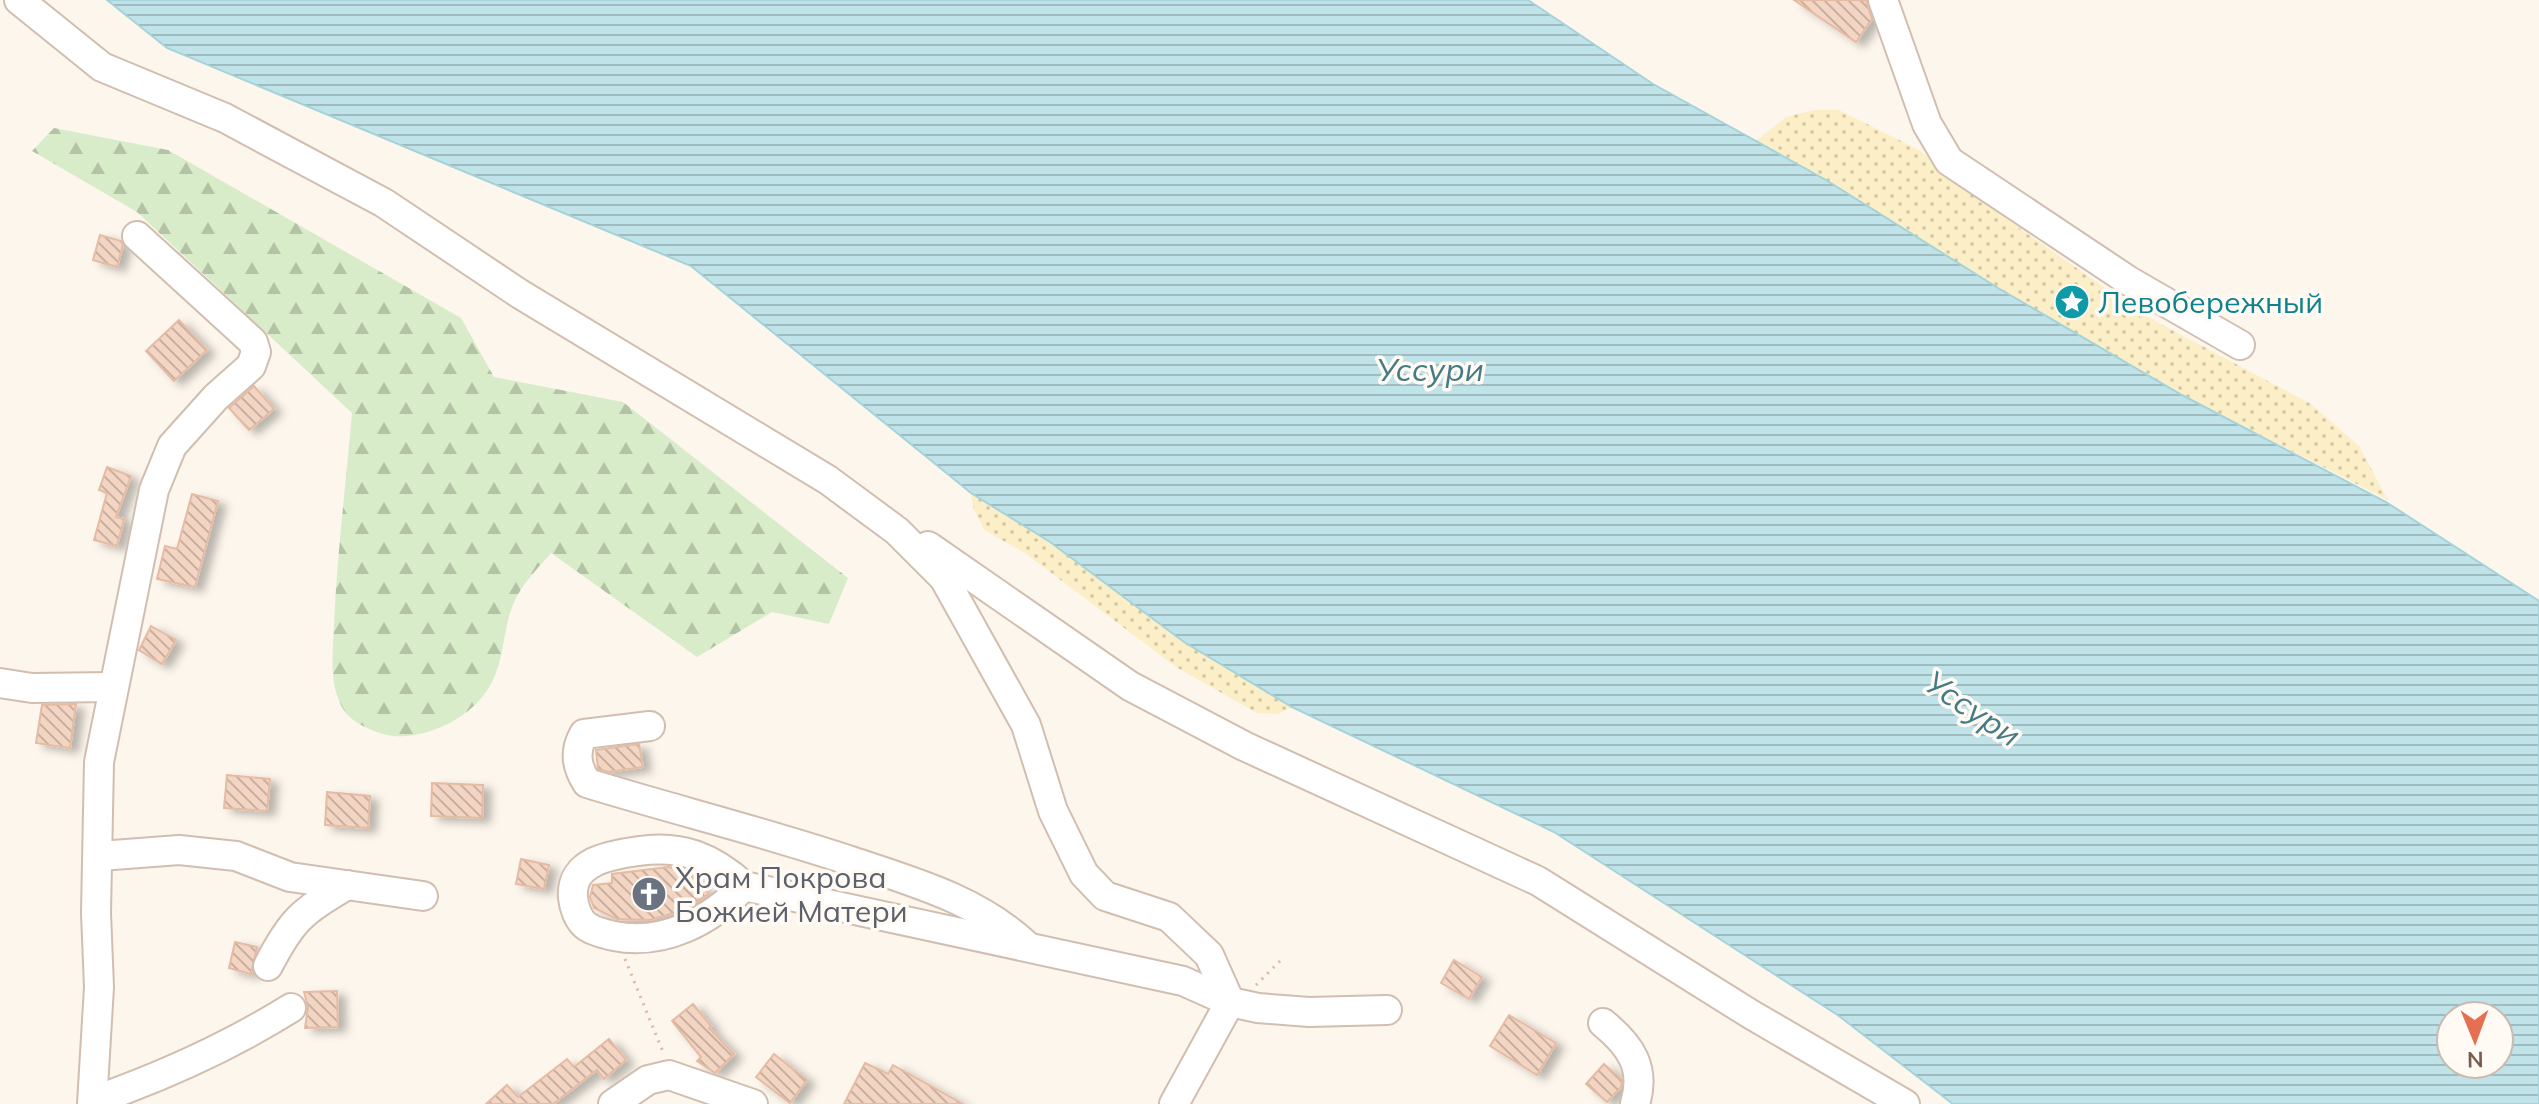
<svg xmlns="http://www.w3.org/2000/svg" width="2539" height="1104" font-family="Mulish,sans-serif">
<defs>
<pattern id="forest-firs" width="22" height="20" patternUnits="userSpaceOnUse" patternTransform="scale(2)"><rect width="22" height="20" fill="#d8ecc9"/><path d="M5 1l3.5 6h-7zM16 11l3.5 6h-7z" fill="#b4c2a5"/></pattern>
<pattern id="sand-dots" width="8" height="8" patternUnits="userSpaceOnUse" patternTransform="scale(2)"><rect width="8" height="8" fill="#fcefc7"/><path d="M2 2h.1M6 6h.1" fill="none" stroke="#d1c5a4" stroke-width="1.8" stroke-linecap="round"/></pattern>
<pattern id="water-rules" width="6" height="5" patternUnits="userSpaceOnUse" patternTransform="scale(2)"><rect width="6" height="5" fill="#bfe3e8"/><path d="M0 2.5h6" fill="none" stroke="#a0bbbe"/></pattern>
<pattern id="building-back-hatch" width="6" height="6" patternUnits="userSpaceOnUse" patternTransform="scale(2)"><rect width="6" height="6" fill="#f3d5c3"/><path d="M-1 5l2 2M0 0l6 6M5-1l2 2" fill="none" stroke="#cab0a1"/></pattern>
<filter id="shadow"><feDropShadow dx="8" dy="4.5" stdDeviation="4" flood-color="#0004"/></filter>
</defs>
<rect width="100%" height="100%" fill="#fdf6ec"/>
<!-- forest -->
<path fill="url(#forest-firs)" d="M54 128 168 150 461 318 494 377 623 402 848 578 829 624 772 612 697 657 551 553C540 566 525 581 517 596 497 634 511 677 468 711 447 728 409 742 383 734 365 728 348 721 340 703 329 679 333 651 334 625 337 554 346 483 352 413L137 212 32 151Z"/>
<!-- sand -->
<g fill="url(#sand-dots)">
<polygon points="1814,110 1839,110 1919,150 2009,221 2144,315 2311,404 2359,446 2388,500 2182,395 1998,288 1826,180 1755,142 1786,117"/>
<polygon points="971,493 1050,542 1184,642 1292,707 1278,714 1257,713 1176,667 1025,553 984,530 973,507"/>
</g>
<!-- water -->
<path fill="url(#water-rules)" stroke="#a5d3da" stroke-width="2" fill-rule="evenodd" d="M107 0H1528L1653 84 1826 180 1998 288 2182 395 2386 502 2539 601V1104H1953L1839 1016 1554 832 1292 707 1184 642 1050 542 971 493 691 266 167 48ZM2451 1016H2499V1064H2451Z"/>
<!-- building -->
<g fill="url(#building-back-hatch)" stroke="#e6bba3" stroke-width="2" filter="url(#shadow)">
<polygon points="1794,0 1866,0 1872,19 1856,42"/>
<polygon points="100,235 121,241 123,245 117,267 93,260"/>
<polygon points="179,320 207,350 174,381 146,351"/>
<polygon points="254,386 274,409 249,430 229,408"/>
<polygon points="107,467 131,476 116,517 124,519 117,546 94,540 107,493 99,490"/>
<polygon points="192,494 218,501 195,587 157,579 165,546 177,549"/>
<polygon points="151,626 176,640 162,664 139,650"/>
<polygon points="76,704 70,748 36,743 42,705"/>
<polygon points="639,744 643,767 609,772 598,769 596,750"/>
<polygon points="227,775 270,779 267,811 224,808"/>
<polygon points="432,783 483,785 482,818 431,816"/>
<polygon points="327,792 370,796 368,828 325,825"/>
<polygon points="521,859 549,865 544,889 516,884"/>
<polygon points="668,867 687,871 709,894 678,912 649,920 617,919 594,908 590,897 593,885 612,883 612,874"/>
<polygon points="235,942 257,947 251,974 229,968"/>
<polygon points="1454,960 1482,977 1469,999 1441,983"/>
<polygon points="337,991 338,1027 305,1028 308,1007 304,992"/>
<polygon points="693,1004 711,1026 709,1028 734,1054 715,1073 697,1061 701,1057 672,1021"/>
<polygon points="1509,1015 1556,1043 1537,1075 1490,1046"/>
<polygon points="609,1039 626,1060 604,1079 597,1070 553,1104 486,1104 507,1085 518,1097 567,1059 574,1067"/>
<polygon points="774,1054 807,1080 790,1103 756,1077"/>
<polygon points="865,1063 888,1074 893,1065 963,1104 844,1104"/>
<polygon points="1604,1064 1622,1080 1621,1087 1607,1102 1586,1084"/>
</g>
<g fill="none" stroke-linecap="round" stroke-linejoin="round">
<defs>
<g id="minor">
<polyline points="19,0 102,67 225,118 384,203 520,294 828,480 897,531 944,578 1026,725 1053,811 1084,874 1105,896 1169,917 1209,955 1230,1002"/>
<polyline points="1883,0 1927,124 1949,161 2129,281 2240,345"/>
<polyline points="928,546 1130,686 1244,746 1538,881 1752,1015 1905,1104"/>
<polyline points="0,683 32,688 113,687"/>
<path d="M650 726 584 734C574 751 576 766 587 783 675 810 764 832 851 861 913 882 976 899 1025 944"/>
<polyline points="100,856 179,850 236,856 290,877 423,896"/>
<path d="M744 886C710 921 664 946 614 936 605 934 592 931 585 925 578 919 574 907 573 898 570 861 610 855 639 851 682 845 712 857 744 886L1183 981 1230 1002 1258 1008 1309 1012 1387 1010"/>
<path d="M268 966C292 919 302 912 347 885"/>
<path d="M1603 1023C1631 1046 1646 1068 1635 1104"/>
<path d="M93 1101C164 1076 227 1048 291 1008"/>
<polyline points="92,1104 99,987 96,913 99,762 154,490 172,446 216,397 251,366 256,352 253,342 137,236"/>
<polyline points="613,1104 648,1080 669,1075 753,1104"/>
<polyline points="1174,1104 1230,1002"/>
</g>
</defs>
<!-- minor casing -->
<use href="#minor" stroke="#d1beb0" stroke-width="32"/>
<!-- path -->
<g stroke="#d9b8a5" stroke-width="3" stroke-dasharray="2 6" stroke-linecap="butt">
<polyline points="625,959 663,1052"/>
<polyline points="1256,985 1282,959"/>
</g>
<!-- minor -->
<use href="#minor" stroke="#fff" stroke-width="28"/>
</g>
<!-- icons -->
<defs>
<symbol id="sight-disc" viewBox="-11 -11 22 22"><circle r="9.5" fill="#0f9aa8" stroke="#fffaf3"/><path d="M0-6L1.8-2.2L6-1.7L2.9 1.2L3.7 5.4L0 3.3L-3.7 5.4L-2.9 1.2L-6-1.7L-1.8-2.2Z" fill="#fff"/></symbol>
<symbol id="church-disc" viewBox="-11 -11 22 22"><circle r="9.5" fill="#6b7280" stroke="#fffaf3"/><path d="M-1.2-6h2.4v3.5h3.3v2.4h-3.3V6h-2.4V-.1h-3.3v-2.4h3.3Z" fill="#fff"/></symbol>
</defs>
<g fill-rule="evenodd">
<use href="#sight-disc" x="2052" y="282" width="40" height="40"/>
<use href="#church-disc" x="629" y="874" width="40" height="40"/>
</g>
<g text-anchor="middle" dominant-baseline="central" stroke-width="7" stroke-linejoin="round" paint-order="stroke">
<!-- culture labels -->
<g font-size="30" fill="#0d838f" stroke="#fffaf3" text-anchor="start">
<text x="2098" y="302">Левобережный</text>
</g>
<!-- worship labels -->
<g font-size="30" fill="#5b616d" stroke="#fffaf3" text-anchor="start">
<text x="675" y="877">Храм Покрова<tspan x="675" dy="34">Божией Матери</tspan></text>
</g>
<!-- water labels -->
<g font-size="32" font-style="italic" fill="#437c86" stroke="#fffaf3">
<text x="1430" y="369">Уссури</text>
<text transform="translate(1973 708) rotate(34)">Уссури</text>
</g>
</g>
<!-- north arrow -->
<g transform="translate(2475 1040) rotate(179)"><circle r="38" fill="#fffaf3" stroke="#cabbb1" stroke-width="2"/>
<path d="M0-6L14 30L0 20L-14 30Z" fill="#e76f51"/>
<text y="-12" font-size="22" font-weight="bold" text-anchor="middle" fill="#7a5c4d">N</text>
</g>
</svg>
